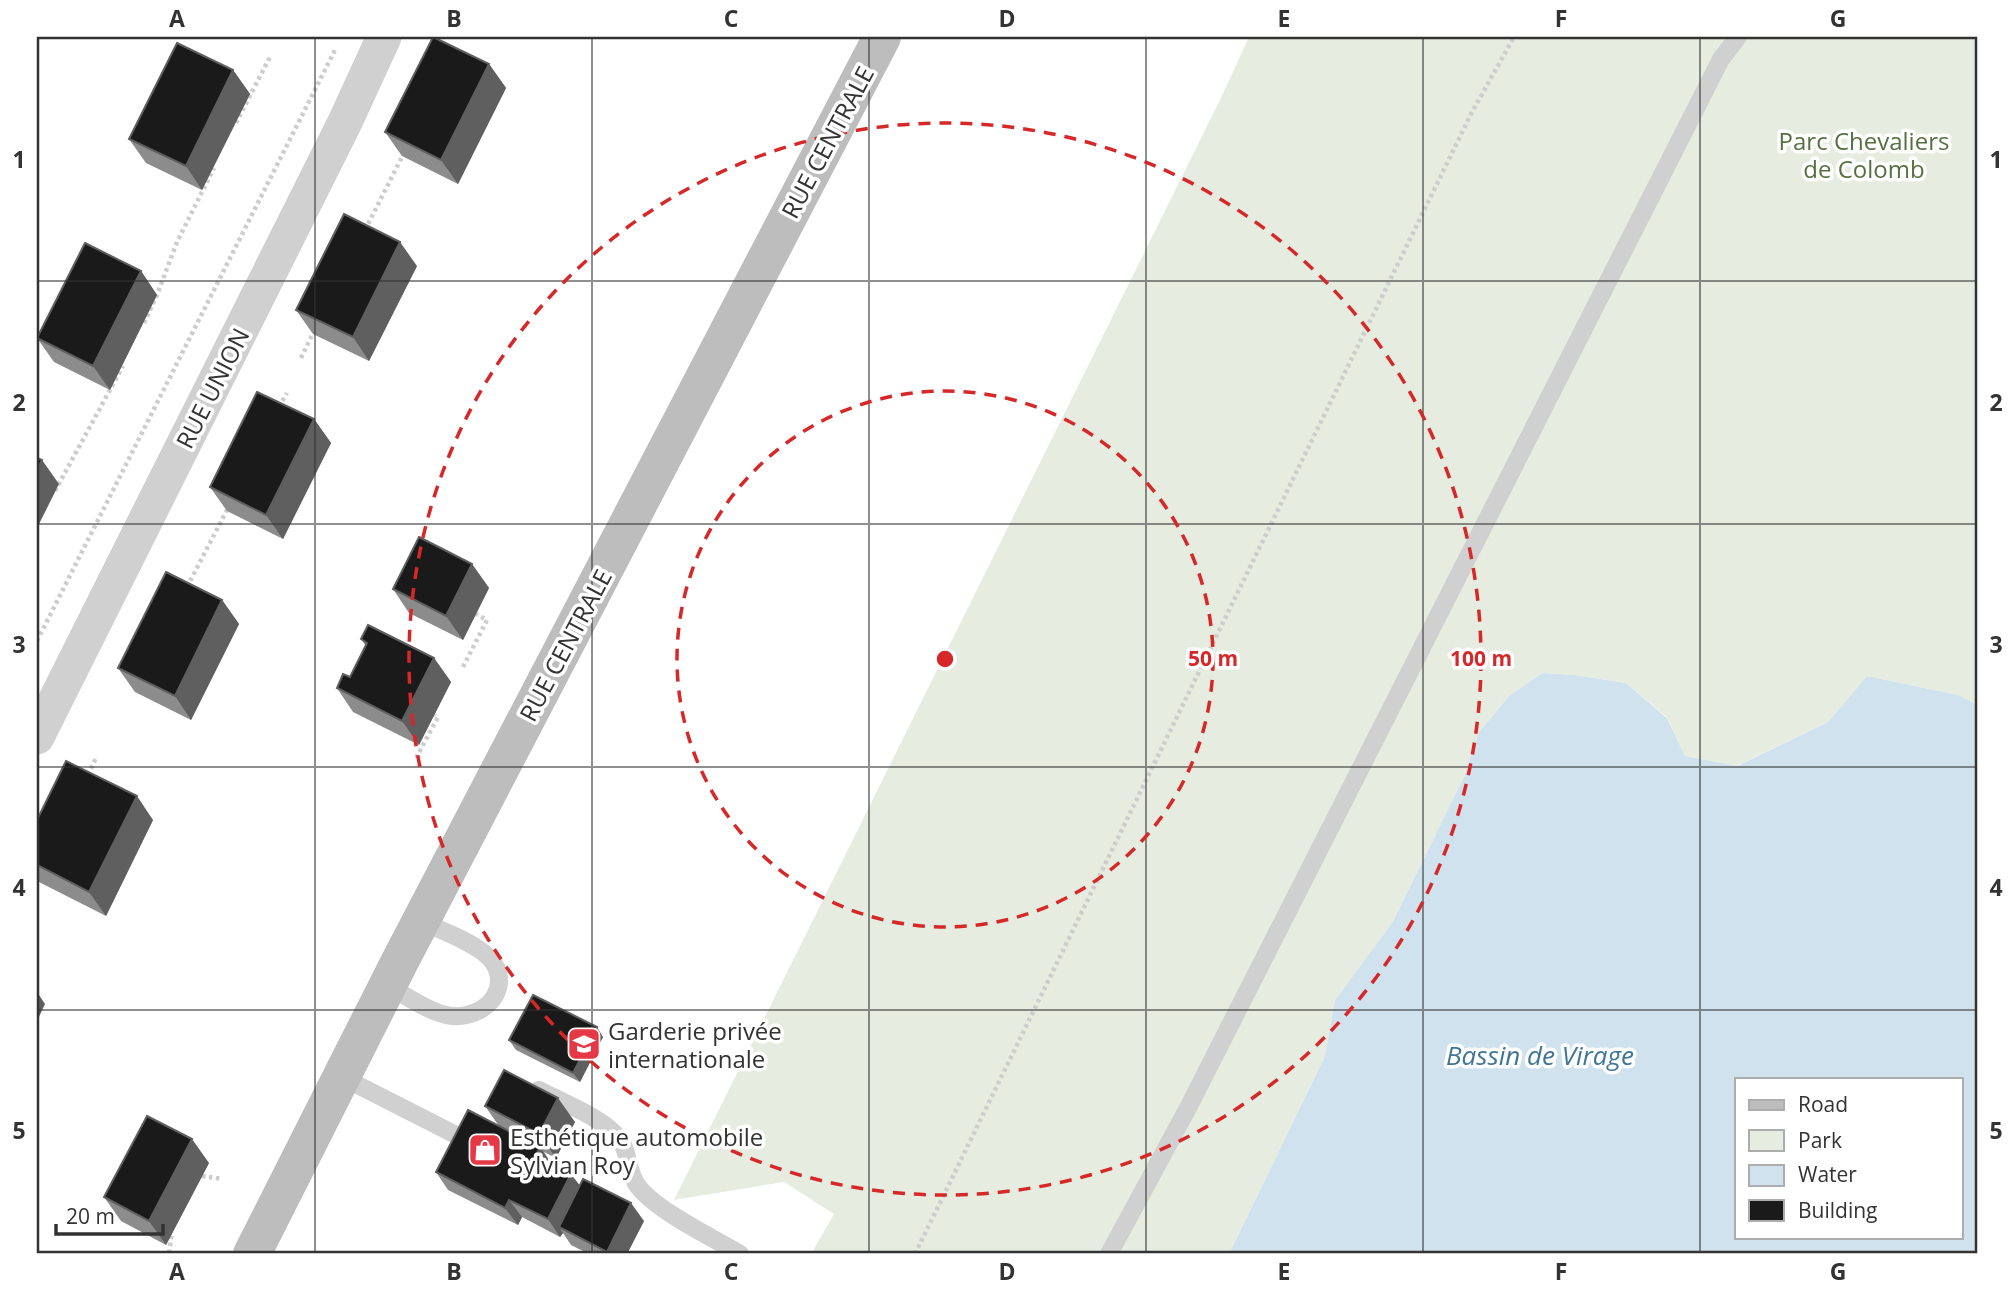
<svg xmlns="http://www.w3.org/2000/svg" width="2015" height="1291" font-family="'Open Sans',sans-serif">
<rect width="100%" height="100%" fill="#fff"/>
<!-- green -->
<polygon fill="#e6ecdf" points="1249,37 1978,37 1978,705 1958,695 1867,676 1828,722 1736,766 1685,756 1667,717 1626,683 1574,675 1542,673 1509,696 1479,732 1464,777 1392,923 1335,1000 1325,1056 1229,1254 811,1254 834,1214 784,1182 674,1200 1220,100"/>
<!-- water -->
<path fill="#cfe2ee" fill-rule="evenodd" d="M1542 673 1574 675 1626 683 1667 718 1685 756 1737 766 1828 722 1867 676 1958 695 1978 705V1254H1229L1325 1056 1335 1000 1392 923 1464 777 1479 732 1509 696ZM1737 1079H1961V1237H1737Z"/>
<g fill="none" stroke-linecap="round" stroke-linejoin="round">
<!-- path -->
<g stroke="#cdcdcd" stroke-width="4.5" stroke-dasharray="3.5 3.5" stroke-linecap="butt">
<polyline points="236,123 270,57"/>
<polyline points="365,230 404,153"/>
<polyline points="144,323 157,295 177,242 214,168"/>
<polyline points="301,358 315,329"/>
<polyline points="279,407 287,393"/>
<polyline points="55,491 123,366"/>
<polyline points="187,587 228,508"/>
<polyline points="37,641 336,48"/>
<polyline points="463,667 487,620 476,614"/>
<polyline points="416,758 438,717 435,715"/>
<polyline points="88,775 96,758"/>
<polyline points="202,1176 222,1179"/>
<polyline points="169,1253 172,1232"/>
<polyline points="915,1254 1472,112 1514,37"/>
</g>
<!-- lane -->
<g stroke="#d0d0d0" stroke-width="18">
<path d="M388 986C407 996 431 1014 452 1016 491 1019 517 979 484 953 466 939 442 931 421 921"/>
<polyline points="342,1077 456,1135"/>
<path d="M539 1090C563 1103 612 1121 623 1145 629 1158 629 1174 637 1185 656 1211 712 1237 740 1254"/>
<polyline points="1109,1254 1189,1106 1721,59 1738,37"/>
</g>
<!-- street -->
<polyline stroke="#d0d0d0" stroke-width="35" points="37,737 345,122 384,37"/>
<!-- secondary -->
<polyline stroke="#bdbdbd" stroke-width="38" points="252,1254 400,961 882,37"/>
</g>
<!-- wall -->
<g fill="#8c8c8c">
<polygon points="489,64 506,88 458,184 402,156 385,132"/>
<polygon points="233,70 250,94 202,190 146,163 129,139"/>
<polygon points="417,266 369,361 313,334 296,310"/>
<polygon points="141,271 157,295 110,390 54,362 37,338"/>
<polygon points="314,419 331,443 283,539 227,511 210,487"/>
<polygon points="472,564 489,588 463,640 409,613 393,589"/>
<polygon points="222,600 239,624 191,720 135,692 118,668"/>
<polygon points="361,639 434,658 451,682 419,745 353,712 337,688 350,677 366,646"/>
<polygon points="37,820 153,820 106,916 37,881"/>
<polygon points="603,1037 580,1082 516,1050 509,1040"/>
<polygon points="485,1106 575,1122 556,1158 544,1152 551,1163 580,1185 644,1221 627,1254 589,1254 571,1245 563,1233 560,1237 522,1217 518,1225 448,1190 436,1172 499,1126"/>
<polygon points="209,1163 166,1245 121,1221 104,1197"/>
</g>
<!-- shaded-wall -->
<g fill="#5f5f5f">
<polygon points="489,64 506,88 458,184 441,160"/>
<polygon points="233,70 250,94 202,190 186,166"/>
<polygon points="400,242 417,266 369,361 353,337"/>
<polygon points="141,271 157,295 110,390 93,366"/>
<polygon points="314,419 331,443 283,539 266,515"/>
<polygon points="42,460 59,484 37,528 37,470"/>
<polygon points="472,564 489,588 463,640 446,616"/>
<polygon points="222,600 239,624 191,720 175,696"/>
<polygon points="434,658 451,682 419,745 402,721"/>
<polygon points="137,796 153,820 106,916 89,892"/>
<polygon points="37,992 45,1004 37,1021"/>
<polygon points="597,1027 603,1037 580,1082 573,1073"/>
<polygon points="558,1098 575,1122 556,1158 539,1134"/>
<polygon points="192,1139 209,1163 166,1245 149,1221"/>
<polygon points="540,1147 552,1165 536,1155"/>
<polygon points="571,1174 584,1191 559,1227 563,1233 560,1237 548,1219"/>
<polygon points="509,1200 522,1217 518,1225 505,1208"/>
<polygon points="631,1203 644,1221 627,1254 608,1254 607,1252"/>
</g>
<!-- building -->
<g fill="#1a1a1a" stroke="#5f5f5f" stroke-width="2">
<polygon points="433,37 489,64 441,160 385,132"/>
<polygon points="177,43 233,70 186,166 129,139"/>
<polygon points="344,214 400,242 353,337 296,310"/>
<polygon points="85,243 141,271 93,366 37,338"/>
<polygon points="257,392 314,419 266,515 210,487"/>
<polygon points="37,458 42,460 37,470"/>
<polygon points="419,537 472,564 446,616 393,589"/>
<polygon points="166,572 222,600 175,696 118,668"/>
<polygon points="368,625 434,658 402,721 337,688 343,674 350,677 367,643 361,639"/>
<polygon points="66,761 137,796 89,892 37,865 37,820"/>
<polygon points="533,995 597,1027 573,1073 509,1040"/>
<polygon points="504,1070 558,1098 539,1134 485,1106"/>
<polygon points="468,1110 540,1147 536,1155 571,1174 548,1219 509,1200 505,1208 436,1172"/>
<polygon points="147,1116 192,1139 149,1221 104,1197"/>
<polygon points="583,1179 631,1203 607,1252 559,1227"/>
</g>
<!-- grid -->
<path fill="none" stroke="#333" stroke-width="2" stroke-opacity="0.55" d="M315 37V1254M592 37V1254M869 37V1254M1146 37V1254M1423 37V1254M1700 37V1254M37 281H1978M37 524H1978M37 767H1978M37 1010H1978"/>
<!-- distance rings -->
<g fill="none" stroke="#d62828" stroke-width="3.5" stroke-dasharray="12 9">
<circle cx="945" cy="659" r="268"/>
<circle cx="945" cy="659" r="536"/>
</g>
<!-- icons -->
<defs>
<symbol id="school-square" viewBox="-11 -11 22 22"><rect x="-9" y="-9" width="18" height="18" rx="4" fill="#e63946" stroke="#fff"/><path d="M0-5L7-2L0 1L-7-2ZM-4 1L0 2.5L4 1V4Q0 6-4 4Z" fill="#fff"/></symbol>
<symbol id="shop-square" viewBox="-11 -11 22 22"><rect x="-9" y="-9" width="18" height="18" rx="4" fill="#e63946" stroke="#fff"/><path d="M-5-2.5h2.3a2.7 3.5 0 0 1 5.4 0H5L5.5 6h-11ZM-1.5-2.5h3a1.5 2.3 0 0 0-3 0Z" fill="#fff"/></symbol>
</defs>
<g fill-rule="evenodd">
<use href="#school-square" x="565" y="1025" width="38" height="38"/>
<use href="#shop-square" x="466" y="1131" width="38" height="38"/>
</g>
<g text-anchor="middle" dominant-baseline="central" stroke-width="7" stroke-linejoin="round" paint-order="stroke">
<!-- park labels -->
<g font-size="24" fill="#56703f" stroke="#fff">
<text x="1864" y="140">Parc Chevaliers<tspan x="1864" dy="28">de Colomb</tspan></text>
</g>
<!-- street labels -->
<g font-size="24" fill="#333" stroke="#fff">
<text transform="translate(827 142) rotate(-62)">RUE CENTRALE</text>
<text transform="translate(212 388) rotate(-63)">RUE UNION</text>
<text transform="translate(565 645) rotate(-62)">RUE CENTRALE</text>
</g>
<!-- poi labels -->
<g font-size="24" fill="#333" stroke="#fff" text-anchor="start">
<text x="608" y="1030">Garderie privée<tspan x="608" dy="28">internationale</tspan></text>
<text x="510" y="1136">Esthétique automobile<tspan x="510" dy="28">Sylvian Roy</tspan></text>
</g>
<!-- water labels -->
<g font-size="26" font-style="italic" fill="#3f7597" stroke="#fff">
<text x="1540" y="1055">Bassin de Virage</text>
</g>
</g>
<circle cx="945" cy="659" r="10" fill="#d62828" stroke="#fff" stroke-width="3.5"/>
<g font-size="21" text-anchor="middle" font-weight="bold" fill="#d62828" stroke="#fff" stroke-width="7" stroke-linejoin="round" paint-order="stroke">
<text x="1213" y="666">50 m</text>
<text x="1481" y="666">100 m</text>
</g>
<!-- border -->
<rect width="2015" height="1291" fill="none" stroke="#ffffff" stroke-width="77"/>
<!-- legend -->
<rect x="1735" y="1078" width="228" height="161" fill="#ffffff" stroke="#adadad" stroke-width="2"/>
<rect x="1749" y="1100" width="35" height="10" fill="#bdbdbd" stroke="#adadad" stroke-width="2"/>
<text x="1798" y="1112" font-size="21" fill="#333333">Road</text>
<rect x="1749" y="1130" width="35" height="21" fill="#e6ecdf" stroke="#adadad" stroke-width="2"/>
<text x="1798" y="1148" font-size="21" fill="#333333">Park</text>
<rect x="1749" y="1165" width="35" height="21" fill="#cfe2ee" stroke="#adadad" stroke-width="2"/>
<text x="1798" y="1182" font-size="21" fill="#333333">Water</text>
<rect x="1749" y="1200" width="35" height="21" fill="#1a1a1a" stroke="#adadad" stroke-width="2"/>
<text x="1798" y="1218" font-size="21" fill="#333333">Building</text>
<!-- scale -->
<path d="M56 1224v10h107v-10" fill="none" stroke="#333333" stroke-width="3.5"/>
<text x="66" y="1224" font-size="21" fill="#333333" stroke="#ffffff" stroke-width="5" paint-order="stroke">20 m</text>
<rect x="38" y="38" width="1938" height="1214" fill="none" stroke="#333" stroke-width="2.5"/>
<g font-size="23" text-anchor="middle" font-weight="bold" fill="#333">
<text x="177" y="27">A</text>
<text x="454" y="27">B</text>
<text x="731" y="27">C</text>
<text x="1007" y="27">D</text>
<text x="1284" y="27">E</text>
<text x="1561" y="27">F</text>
<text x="1838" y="27">G</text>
<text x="19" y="168">1</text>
<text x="1996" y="168">1</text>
<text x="19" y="411">2</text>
<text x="1996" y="411">2</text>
<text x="19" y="653">3</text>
<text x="1996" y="653">3</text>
<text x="19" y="896">4</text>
<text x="1996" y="896">4</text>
<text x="19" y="1139">5</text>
<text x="1996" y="1139">5</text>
<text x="177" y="1280">A</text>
<text x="454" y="1280">B</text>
<text x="731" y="1280">C</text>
<text x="1007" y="1280">D</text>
<text x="1284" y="1280">E</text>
<text x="1561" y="1280">F</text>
<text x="1838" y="1280">G</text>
</g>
</svg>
